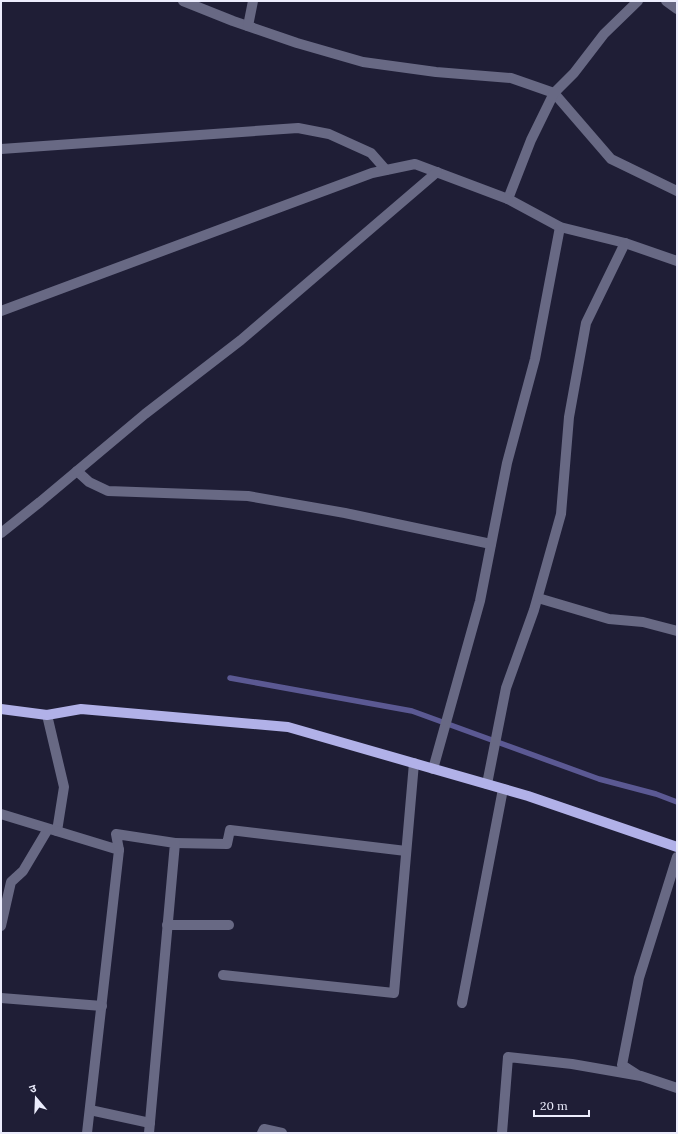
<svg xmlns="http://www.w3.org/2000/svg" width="678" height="1134" font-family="Lora,'Noto Sans Devanagari',serif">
<rect width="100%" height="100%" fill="#1f1e36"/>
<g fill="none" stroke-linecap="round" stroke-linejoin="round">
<!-- stream -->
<polyline stroke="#5b5993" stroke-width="5.5" points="230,678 412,711 599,779 656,794 677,802"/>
<!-- minor -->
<g stroke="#686984" stroke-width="10">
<polyline points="183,1 233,21 297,43 363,62 436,72 511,78 554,93 611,159 677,191"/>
<polyline points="638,1 604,34 574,73 554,93 531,140 508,199 560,227 625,243 677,261"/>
<polyline points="666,1 677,9"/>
<polyline points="248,26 253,1"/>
<polyline points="1,149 298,128 329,134 371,153 386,170"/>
<polyline points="1,311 372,173 415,164 508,199"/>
<polyline points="77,471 89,482 108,491 248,496 345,513 491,544"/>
<polyline points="1,533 40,502 145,414 241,340 437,172"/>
<polyline points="538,598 609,619 643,622 677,631"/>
<polyline points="47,715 64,787 57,831"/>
<polyline points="433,769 480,601 507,463 535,359 560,227"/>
<polyline points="487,784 506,688 534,610 561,514 569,417 586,323 625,243"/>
<polyline points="1,814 119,850 87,1133"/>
<polyline points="175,843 227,844 230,830 406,851"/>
<polyline points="119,850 116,834 175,843 149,1133"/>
<polyline points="167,925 229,925"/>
<polyline points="1,926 11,882 23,871 48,829"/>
<polyline points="223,975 394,993 414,763"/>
<polyline points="1,998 102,1006"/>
<polyline points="462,1003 503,789"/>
<polyline points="636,1074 622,1065 639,978 677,857"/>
<polyline points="90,1110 150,1123"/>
<polyline points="262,1133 264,1129 282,1133"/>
<polyline points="502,1133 508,1057 572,1064 641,1076 677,1088"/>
</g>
<!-- major -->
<polyline stroke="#b1b1e8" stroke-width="10" points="1,709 47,715 81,709 288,727 528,796 677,847"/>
</g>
<!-- border -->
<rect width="678" height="1134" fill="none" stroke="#ecedfd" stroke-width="4"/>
<!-- north arrow -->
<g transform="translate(36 1098) rotate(341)" stroke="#1f1e36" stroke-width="3" paint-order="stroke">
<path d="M0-3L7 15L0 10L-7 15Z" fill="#ecedfd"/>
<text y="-6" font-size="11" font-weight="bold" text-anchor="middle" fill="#ecedfd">उ</text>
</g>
<!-- scale -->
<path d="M534 1110v6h55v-6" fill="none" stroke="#ecedfd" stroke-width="2"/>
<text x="540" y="1110" font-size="12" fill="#ecedfd" stroke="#1f1e36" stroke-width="3" paint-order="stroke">20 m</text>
</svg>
